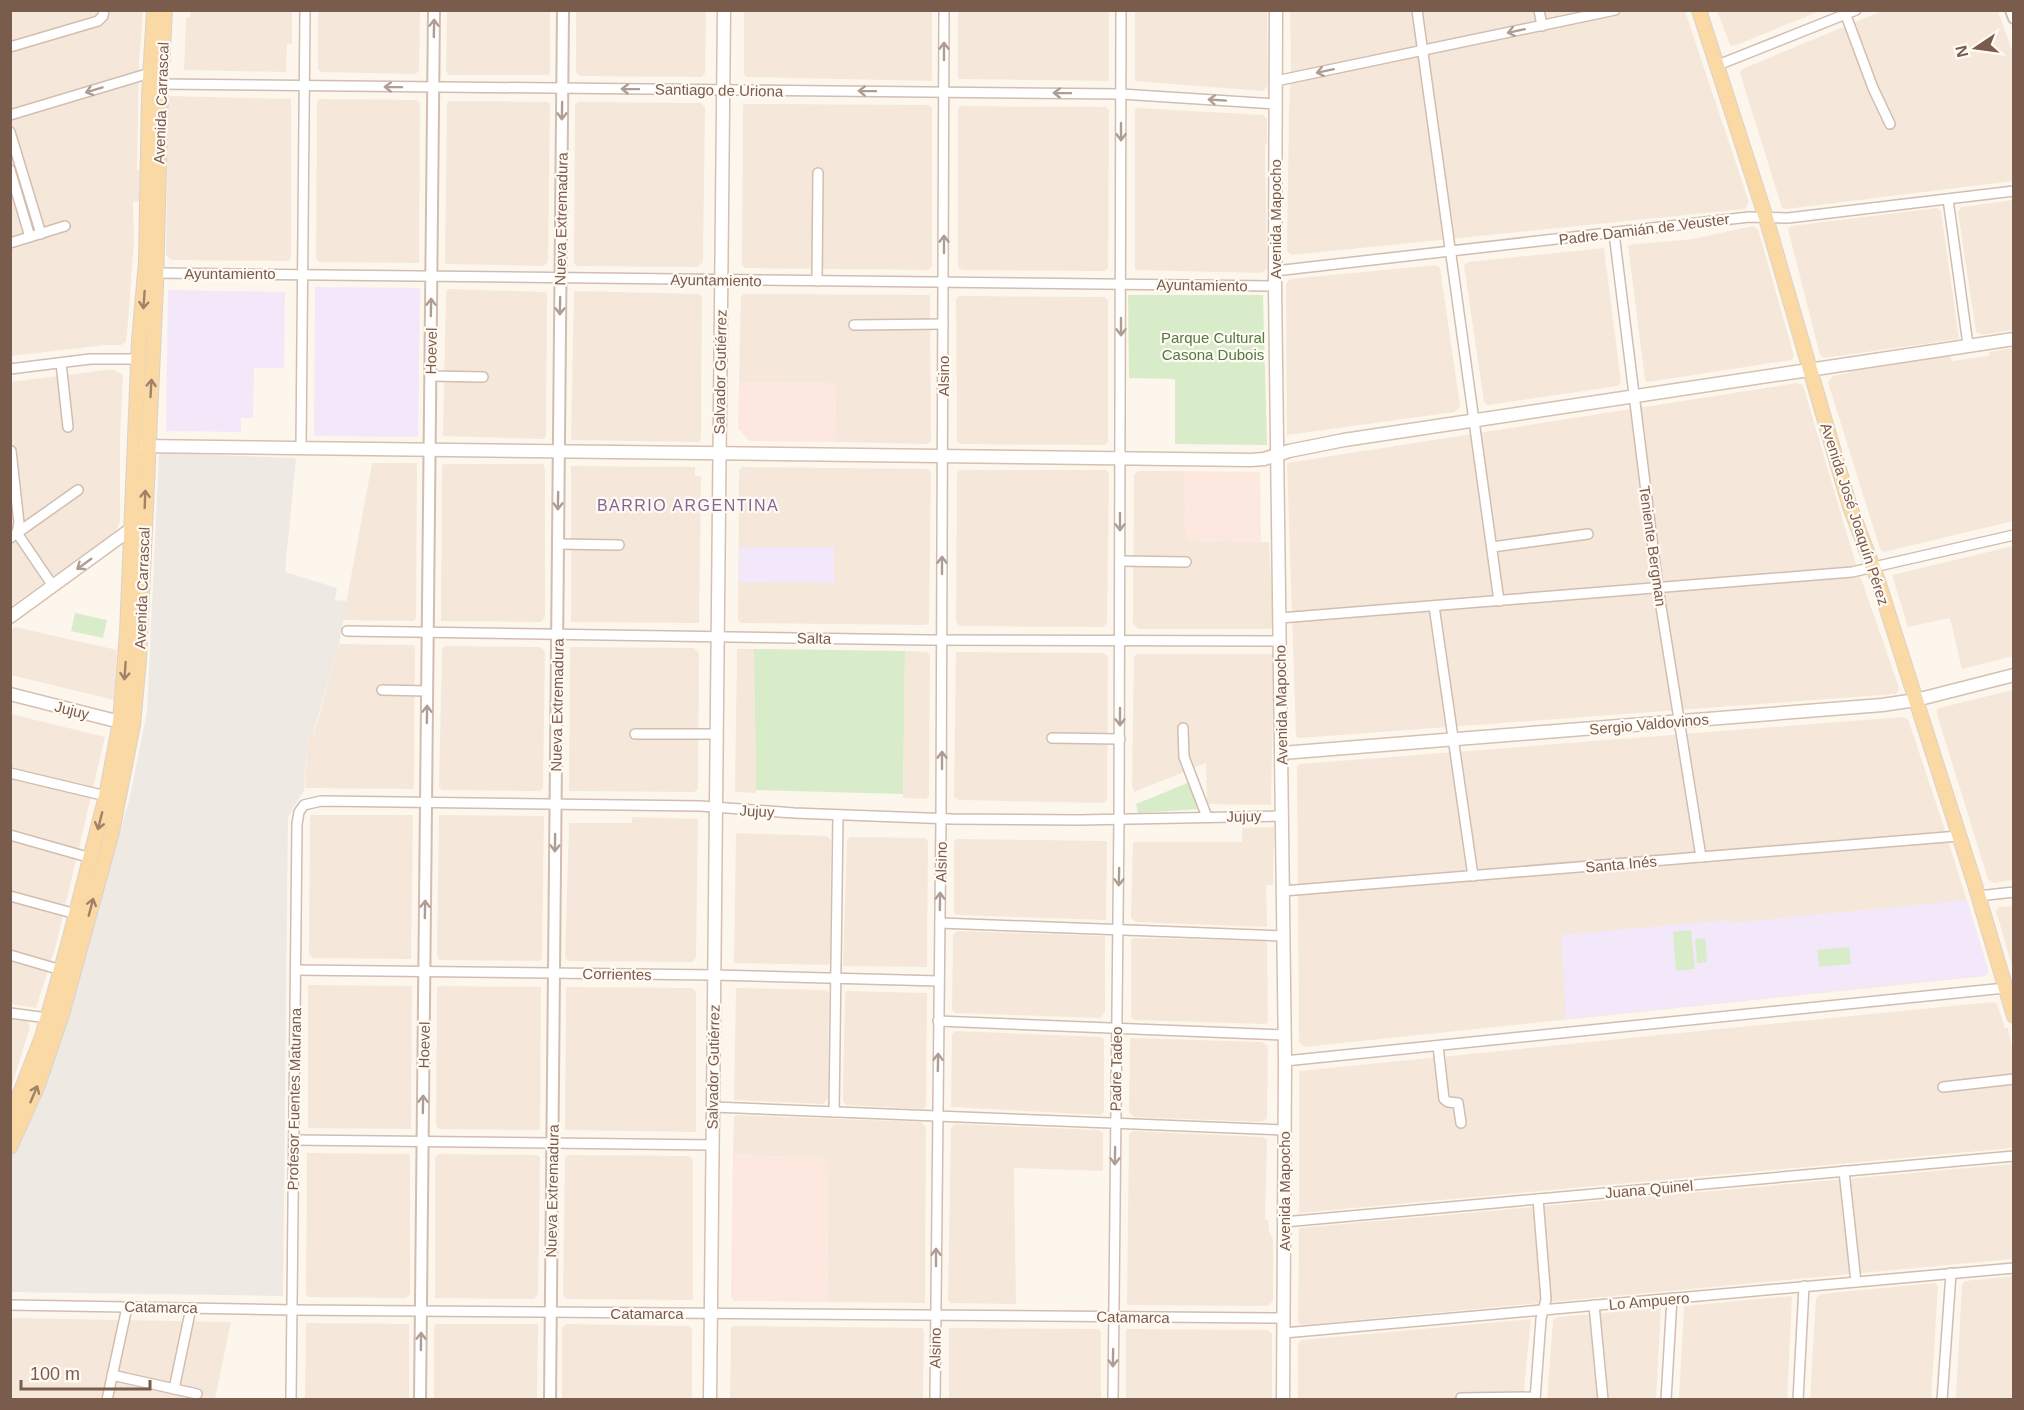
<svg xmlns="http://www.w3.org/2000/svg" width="2024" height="1410" font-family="Arial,sans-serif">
<rect width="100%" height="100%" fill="#fdf6ec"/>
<!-- residential -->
<g fill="#f5e8da">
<polygon points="10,11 143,11 139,63 137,170 142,170 141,201 133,202 134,240 128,322 126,342 121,345 105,345 11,356"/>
<polygon points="190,11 292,11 292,43 287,44 286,72 184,70 186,18 190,18"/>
<polygon points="318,11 420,11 419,70 416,74 321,72 318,69"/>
<polygon points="447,11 550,11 550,73 547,75 449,75 446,72"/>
<polygon points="576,11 706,11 705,73 702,77 580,76 576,72"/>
<polygon points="744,11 932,11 932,79 930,81 746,77 744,74"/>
<polygon points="958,11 1109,11 1109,81 958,79"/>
<polygon points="1135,11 1267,11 1268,86 1263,91 1135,81"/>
<polygon points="1290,11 1685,11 1749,202 1745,209 1291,255 1287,250 1289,112 1291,66"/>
<polygon points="1717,11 1717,10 1820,11 1734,46 1730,45"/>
<polygon points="1882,11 1998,11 2013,53 2013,181 1786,209 1782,208 1740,73 1742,69"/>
<polygon points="171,96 291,99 291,259 288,261 171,260 166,255 168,100"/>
<polygon points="319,99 417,100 420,103 419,263 319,262 316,259 317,101"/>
<polygon points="450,101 548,102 550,104 548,262 543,266 445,264 447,103"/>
<polygon points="578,102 701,103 705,107 703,262 697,267 577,266 574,263 575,105"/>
<polygon points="745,104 929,105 932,108 932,267 928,270 745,268 742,265 743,105"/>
<polygon points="961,106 1106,107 1109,110 1108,268 1105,271 962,270 958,267 958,108"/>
<polygon points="1137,108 1263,115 1267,119 1267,144 1265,145 1267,268 1262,273 1135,270 1135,110"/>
<polygon points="2013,200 2013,330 1982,335 1976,332 1958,212 1962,207"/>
<polygon points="1937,208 1941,211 1959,339 1824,358 1820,355 1788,229 1791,226"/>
<polygon points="1753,226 1758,229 1794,356 1792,360 1647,382 1645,380 1628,245 1693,239"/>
<polygon points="1604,248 1621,382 1618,386 1488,405 1484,402 1464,265 1468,262"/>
<polygon points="1436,265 1440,268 1460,406 1455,412 1287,435 1286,284 1290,279"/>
<polygon points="448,289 545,292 547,294 546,437 543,439 443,436 446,292"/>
<polygon points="574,291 699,294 702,297 701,439 699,442 571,440"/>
<polygon points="744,294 930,295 931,441 927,444 835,442 836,383 739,382 741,296"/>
<polygon points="959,296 1105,297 1108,301 1108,442 1104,445 960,444 957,441 956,299"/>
<polygon points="2013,348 2013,521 1884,552 1880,549 1828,382 1833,376 1849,373 1848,370 1950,356 1952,361 1989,356 1989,352"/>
<polygon points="106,370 114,370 123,375 120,436 120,521 116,531 11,606 10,382"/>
<polygon points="1797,383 1803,385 1854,558 1899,688 1896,694 1300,738 1296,737 1287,463"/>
<polygon points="372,463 417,463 416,618 413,621 343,620"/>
<polygon points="444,464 543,464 545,468 545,617 541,622 441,621 442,466"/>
<polygon points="571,466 695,467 695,476 701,476 699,623 571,622"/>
<polygon points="742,467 927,469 931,472 929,622 926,625 741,623 738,621 739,470"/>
<polygon points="960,470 1106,470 1109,474 1107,623 1103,627 960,626 956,622 957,473"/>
<polygon points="1139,471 1184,471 1186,540 1269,542 1274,626 1270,629 1138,629 1133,624 1134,474"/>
<polygon points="2013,546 2013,656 1962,669 1950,618 1908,627 1892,575"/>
<polygon points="15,627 117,650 114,700 11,675 11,630"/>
<polygon points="339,644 414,645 415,648 414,786 412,789 305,788 308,734 314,734"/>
<polygon points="445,646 540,647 545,651 543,788 540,791 442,790 439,787 442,649"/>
<polygon points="570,647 694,648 699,653 698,789 694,792 569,791"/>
<polygon points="737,649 754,649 756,793 736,792 735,790"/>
<polygon points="905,651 927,652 930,656 929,796 926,799 903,798"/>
<polygon points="956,652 1103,653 1108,656 1107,800 1104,803 958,800 954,797"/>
<polygon points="1137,654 1274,654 1271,805 1207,804 1206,763 1134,792 1132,785 1134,657"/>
<polygon points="2013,690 2013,880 1994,883 1988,879 1936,711 1939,708"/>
<polygon points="11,714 105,737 56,945 36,1008 11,1004"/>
<polygon points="1903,717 1908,719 1943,824 1989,972 1985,976 1304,1047 1299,1042 1297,766 1300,764"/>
<polygon points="310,815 413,815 411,959 313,958 309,954"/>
<polygon points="439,815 544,816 542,958 540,961 439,960 437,955"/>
<polygon points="632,817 698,819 696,958 692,962 568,961 565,957 569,823 632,823"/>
<polygon points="1274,827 1273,885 1266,885 1267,927 1136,922 1131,918 1133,842 1242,842 1242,828"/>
<polygon points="736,833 827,836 831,840 830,963 827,965 734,963"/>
<polygon points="850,837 925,838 928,842 927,967 843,966 847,840"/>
<polygon points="958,839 1107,841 1106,920 957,915 954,913 954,841"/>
<polygon points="2013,906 2014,906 2013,969 1996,911 1999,907"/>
<polygon points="957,931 1105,936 1105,1012 1100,1018 955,1013 952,1010 953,935"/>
<polygon points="1134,938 1265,941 1267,944 1268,1022 1265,1024 1135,1020 1131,1017 1131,940"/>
<polygon points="310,985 412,986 411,1129 308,1128 308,986"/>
<polygon points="439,986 541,987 540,1126 539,1130 439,1129 436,1126 437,987"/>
<polygon points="566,987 693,988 696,992 696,1132 565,1130"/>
<polygon points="736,988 826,990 829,993 828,1099 823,1104 734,1100"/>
<polygon points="848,991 927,993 926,1106 923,1109 846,1105 843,1101 845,993"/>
<polygon points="1992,1002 1997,1004 2005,1028 2008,1028 2013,1052 2013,1148 1299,1213 1299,1071"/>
<polygon points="11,1019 27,1021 30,1027 11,1088"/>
<polygon points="955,1031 1101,1037 1104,1039 1104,1112 1100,1115 951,1107 952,1034"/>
<polygon points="1130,1038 1262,1042 1268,1046 1267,1118 1262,1122 1134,1117 1129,1112"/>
<polygon points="736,1115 921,1122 926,1127 925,1303 828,1302 827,1158 733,1155 734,1118"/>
<polygon points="955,1124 1098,1130 1103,1133 1103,1171 1014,1168 1016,1304 950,1303 948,1299 951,1128"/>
<polygon points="1133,1131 1263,1137 1267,1140 1265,1220 1268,1220 1269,1231 1273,1239 1273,1301 1268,1306 1127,1305 1129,1134"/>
<polygon points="307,1153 408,1154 410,1156 410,1294 406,1298 309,1297 306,1295"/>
<polygon points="439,1154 537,1155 540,1157 538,1294 534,1299 435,1298 435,1157"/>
<polygon points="568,1155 689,1156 693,1160 693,1300 566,1299 563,1295 565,1158"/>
<polygon points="2013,1164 2013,1259 1302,1325 1298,1322 1299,1228"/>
<polygon points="2013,1276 2013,1399 1956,1399 1962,1284 1965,1281"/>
<polygon points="1935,1283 1938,1286 1931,1399 1810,1399 1816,1298 1820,1294"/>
<polygon points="1792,1296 1787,1399 1679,1399 1684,1306"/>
<polygon points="1661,1308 1656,1399 1547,1400 1553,1320 1557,1317"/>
<polygon points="11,1318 231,1322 215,1399 11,1400"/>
<polygon points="1531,1319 1523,1399 1298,1400 1298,1343 1301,1340"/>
<polygon points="306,1323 409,1324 409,1399 305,1399"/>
<polygon points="436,1324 538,1324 537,1399 434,1399 434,1327"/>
<polygon points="566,1324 688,1326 692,1329 692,1399 562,1399 562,1328"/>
<polygon points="734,1326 922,1328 924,1331 923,1399 730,1399 731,1328"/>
<polygon points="949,1328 1098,1329 1101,1332 1101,1399 949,1399"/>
<polygon points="1126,1329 1268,1330 1272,1334 1272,1399 1126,1399"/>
</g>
<!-- commercial -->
<g fill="#fde8e0">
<polygon points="739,382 836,383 835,442 749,441 738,428"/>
<polygon points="1184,471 1260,472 1261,542 1186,540"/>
<polygon points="733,1155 827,1158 828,1302 734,1301 731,1297"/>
</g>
<!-- industrial -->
<polygon fill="#efe9e4" points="159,453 296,458 285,572 337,588 335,600 347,601 339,644 313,734 308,735 304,790 288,817 283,1296 11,1292 10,1151 55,1053 129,801 147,712"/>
<!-- education -->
<g fill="#f3e8fa">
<polygon points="315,287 420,288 418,437 314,436"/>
<polygon points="168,290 285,292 284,368 254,368 253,418 241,418 241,432 166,431"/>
<polygon points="739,547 834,547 834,583 739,582"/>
<polygon points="1967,900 1988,971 1986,975 1566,1019 1561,935 1729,920 1730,923"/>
</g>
<!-- green -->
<g fill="#d8ecc9">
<polygon points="1128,295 1263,295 1267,445 1175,444 1175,379 1129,378"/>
<polygon points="75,613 107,620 103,638 71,631"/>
<polygon points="754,649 905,651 903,794 756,790"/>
<polygon points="1190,782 1200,809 1138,813 1136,804"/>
<polygon points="1691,930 1695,969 1676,971 1673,932"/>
<polygon points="1705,938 1707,962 1697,963 1695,939"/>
<polygon points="1849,947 1851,964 1819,967 1817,950"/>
</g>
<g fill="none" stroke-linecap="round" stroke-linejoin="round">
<defs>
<g id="minor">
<polyline points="1417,10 1499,601"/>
<polyline points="1539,10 1542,26"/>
<polyline points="1844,10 1873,88 1890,124"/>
<polyline points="10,47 98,21 103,16 104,10"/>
<polyline points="1718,65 1856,10"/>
<polyline points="1276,81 1615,10"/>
<polyline points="161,84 1121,94 1276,104"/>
<polyline points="10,115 150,73"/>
<polyline points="10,132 41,234"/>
<polyline points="10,170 30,237"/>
<polyline points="1948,199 1968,345"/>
<polyline points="1614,233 1658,588 1701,857"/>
<polyline points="10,243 65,226"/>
<polyline points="1275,271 1749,217 1788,218 2014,191"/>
<polyline points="157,273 1275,286"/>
<polyline points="817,281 818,173"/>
<polyline points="854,325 943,324"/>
<polyline points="61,363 68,427"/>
<polyline points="10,369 90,359 138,359"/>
<polyline points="431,376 483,377"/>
<polyline points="301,448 305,10"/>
<polyline points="11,451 19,523 17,533 53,586"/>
<polyline points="10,538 78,490"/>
<polyline points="558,544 619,545"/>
<polyline points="1492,547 1588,534"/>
<polyline points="1120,561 1186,562"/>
<polyline points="1434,606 1473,876"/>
<polyline points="1280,618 1852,572 2014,535"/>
<polyline points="347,631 927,640 1280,641"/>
<polyline points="382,690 427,691"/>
<polyline points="1183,728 1184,757 1207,817"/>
<polyline points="635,734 717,734"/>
<polyline points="1052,738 1120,739"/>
<polyline points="10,773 106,796"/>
<polyline points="10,835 91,858"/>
<polyline points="1283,891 1959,836"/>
<polyline points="10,896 76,914"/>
<polyline points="1978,896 2014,892"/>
<polyline points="940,923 1284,936"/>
<polyline points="10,955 61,970"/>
<polyline points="296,970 714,975 939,981"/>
<polyline points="10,1013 48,1018"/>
<polyline points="938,1021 1285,1035"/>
<polyline points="1438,1046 1444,1099 1448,1102 1458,1103 1461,1123"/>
<polyline points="1285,1061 2005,988"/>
<polyline points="1943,1087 2014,1079"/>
<polyline points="713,1107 1285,1130"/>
<polyline points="834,1112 838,815"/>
<polyline points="294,1140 713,1145"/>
<polyline points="1844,1171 1856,1282"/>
<polyline points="1284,1222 2014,1156"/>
<polyline points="10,1305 292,1310 1284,1318"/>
<polyline points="1594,1305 1603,1400"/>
<polyline points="1284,1333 2014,1268"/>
<polyline points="112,1375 197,1394"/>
<polyline points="174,1389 191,1308"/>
<polyline points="1461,1398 1535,1397"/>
<polyline points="107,1400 127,1307"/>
<polyline points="291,1400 297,824 299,812 304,805 321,801 700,806 794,813 952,819 1079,820 1282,816"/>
<polyline points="935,1400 941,819 944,10"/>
<polyline points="1113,1400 1119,819 1121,10"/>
<polyline points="1535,1400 1541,1319 1546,1299 1538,1199"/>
<polyline points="1666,1400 1672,1298"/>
<polyline points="1798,1400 1804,1286"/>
<polyline points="1942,1400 1951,1273"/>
</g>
<g id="tertiary">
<polyline points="2011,10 2014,18"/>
<polyline points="420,1400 434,10"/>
<polyline points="550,1400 563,10"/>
</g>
<g id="secondary">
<polyline points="1276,10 1275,286 1285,1061 1283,1400"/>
<polyline points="141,446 1251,460 1264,459 1289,451 1344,440 2014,339"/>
<polyline points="10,617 131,529"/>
<polyline points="10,694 128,724"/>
<polyline points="1282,753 1882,705 1916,700 2014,675"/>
<polyline points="710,1400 724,10"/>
</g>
<g id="primary">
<polyline points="1699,10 1766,218 1850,507 1877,578 1975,885 2014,1016"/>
<polyline points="10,1119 42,1037 69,941 106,796 120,722 127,633 139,341 146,262 149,96 154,10"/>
<polyline points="10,1147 38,1085 63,1011 112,832 133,725 139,660 156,285 161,84 165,10"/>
</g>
</defs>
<!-- minor casing -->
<use href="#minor" stroke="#d1beb0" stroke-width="12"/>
<!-- tertiary casing -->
<use href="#tertiary" stroke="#d1beb0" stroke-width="14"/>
<!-- secondary casing -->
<use href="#secondary" stroke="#d6c0b0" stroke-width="15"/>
<!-- primary casing -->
<use href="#primary" stroke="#dad1cd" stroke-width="16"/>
<!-- minor -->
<use href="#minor" stroke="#fff" stroke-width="9"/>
<!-- tertiary -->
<use href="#tertiary" stroke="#fff" stroke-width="10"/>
<!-- secondary -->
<use href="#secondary" stroke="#fff" stroke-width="12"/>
<!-- primary -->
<use href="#primary" stroke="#fbd9a5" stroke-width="14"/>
</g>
<!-- one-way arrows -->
<defs><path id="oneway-shaft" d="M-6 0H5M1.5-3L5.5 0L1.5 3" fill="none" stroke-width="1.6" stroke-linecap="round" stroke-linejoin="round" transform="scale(1.5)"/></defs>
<g stroke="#af9d94">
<use href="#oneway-shaft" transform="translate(434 28) rotate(-89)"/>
<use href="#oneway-shaft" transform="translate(1516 31) rotate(168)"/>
<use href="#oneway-shaft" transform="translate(944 51) rotate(-90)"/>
<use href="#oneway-shaft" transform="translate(1325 71) rotate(168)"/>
<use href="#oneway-shaft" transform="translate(393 87) rotate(-179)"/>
<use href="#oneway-shaft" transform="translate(630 89) rotate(-179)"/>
<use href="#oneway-shaft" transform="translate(94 90) rotate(163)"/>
<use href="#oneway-shaft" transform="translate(867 91) rotate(-179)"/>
<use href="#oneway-shaft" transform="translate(1062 93) rotate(-179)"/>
<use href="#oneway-shaft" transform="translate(1217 100) rotate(-176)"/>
<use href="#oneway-shaft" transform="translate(562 111) rotate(91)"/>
<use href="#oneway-shaft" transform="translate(1121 132) rotate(90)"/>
<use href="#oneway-shaft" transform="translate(944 244) rotate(-90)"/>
<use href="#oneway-shaft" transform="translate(560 306) rotate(91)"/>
<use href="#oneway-shaft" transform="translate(431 307) rotate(-89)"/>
<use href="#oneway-shaft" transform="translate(1121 327) rotate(90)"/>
<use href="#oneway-shaft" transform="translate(558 501) rotate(91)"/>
<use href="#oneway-shaft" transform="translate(1120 522) rotate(90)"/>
<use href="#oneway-shaft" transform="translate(84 564) rotate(144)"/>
<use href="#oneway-shaft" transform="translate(942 565) rotate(-90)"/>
<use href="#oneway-shaft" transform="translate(427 714) rotate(-89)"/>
<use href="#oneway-shaft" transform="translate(1120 717) rotate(90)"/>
<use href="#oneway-shaft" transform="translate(942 760) rotate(-90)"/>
<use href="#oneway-shaft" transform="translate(555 843) rotate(91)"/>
<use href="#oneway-shaft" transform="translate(1119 877) rotate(91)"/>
<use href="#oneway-shaft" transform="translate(940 901) rotate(-89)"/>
<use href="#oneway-shaft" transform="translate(425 909) rotate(-89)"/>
<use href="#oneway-shaft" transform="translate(938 1062) rotate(-89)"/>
<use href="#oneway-shaft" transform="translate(423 1104) rotate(-89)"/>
<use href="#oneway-shaft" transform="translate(1115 1156) rotate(91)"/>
<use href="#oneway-shaft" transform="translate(936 1257) rotate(-90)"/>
<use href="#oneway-shaft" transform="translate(421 1341) rotate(-89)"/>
<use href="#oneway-shaft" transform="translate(1113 1358) rotate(91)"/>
</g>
<g stroke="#a18267">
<use href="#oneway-shaft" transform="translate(144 300) rotate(94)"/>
<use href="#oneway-shaft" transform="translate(151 388) rotate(-87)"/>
<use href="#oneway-shaft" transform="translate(145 499) rotate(-88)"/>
<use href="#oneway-shaft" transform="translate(125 671) rotate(94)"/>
<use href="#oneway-shaft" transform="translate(100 821) rotate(104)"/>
<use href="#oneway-shaft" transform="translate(91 907) rotate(-75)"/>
<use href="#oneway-shaft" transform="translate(34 1094) rotate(-67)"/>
</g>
<g text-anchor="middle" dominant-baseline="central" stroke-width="4.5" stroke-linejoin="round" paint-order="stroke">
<!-- street labels -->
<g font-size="15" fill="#7a5c4d" stroke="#fffaf3">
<text transform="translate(719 90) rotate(1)">Santiago de Uriona</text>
<text transform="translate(161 103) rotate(-88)">Avenida Carrascal</text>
<text transform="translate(561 219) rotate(-89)">Nueva Extremadura</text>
<text transform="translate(1275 219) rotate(-90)">Avenida Mapocho</text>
<text transform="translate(1644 229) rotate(-7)">Padre Damián de Veuster</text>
<text x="230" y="273">Ayuntamiento</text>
<text transform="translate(716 280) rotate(1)">Ayuntamiento</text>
<text transform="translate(1202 285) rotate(1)">Ayuntamiento</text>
<text transform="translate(431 351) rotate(-89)">Hoevel</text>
<text transform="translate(720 372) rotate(-89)">Salvador Gutiérrez</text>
<text transform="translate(943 376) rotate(-90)">Alsino</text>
<text transform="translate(1855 514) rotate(72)">Avenida José Joaquín Pérez</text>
<text transform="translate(1653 546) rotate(82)">Teniente Bergman</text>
<text transform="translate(142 588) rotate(-88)">Avenida Carrascal</text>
<text transform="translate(814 638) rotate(1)">Salta</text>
<text transform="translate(557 705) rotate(-89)">Nueva Extremadura</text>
<text transform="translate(1281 705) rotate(-91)">Avenida Mapocho</text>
<text transform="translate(72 710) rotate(14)">Jujuy</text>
<text transform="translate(1649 724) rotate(-5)">Sergio Valdovinos</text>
<text transform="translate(757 811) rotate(3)">Jujuy</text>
<text transform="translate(1244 816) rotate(-1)">Jujuy</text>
<text transform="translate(941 862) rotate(-89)">Alsino</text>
<text transform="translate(1621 864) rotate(-5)">Santa Inés</text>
<text transform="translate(617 974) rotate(1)">Corrientes</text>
<text transform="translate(424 1045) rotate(-89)">Hoevel</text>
<text transform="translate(713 1067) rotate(-89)">Salvador Gutiérrez</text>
<text transform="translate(1116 1069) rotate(-89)">Padre Tadeo</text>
<text transform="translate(294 1099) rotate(-89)">Profesor Fuentes Maturana</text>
<text transform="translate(1649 1189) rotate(-5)">Juana Quinel</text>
<text transform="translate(552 1191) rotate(-89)">Nueva Extremadura</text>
<text transform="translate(1284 1191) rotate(-90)">Avenida Mapocho</text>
<text transform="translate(1649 1301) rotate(-5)">Lo Ampuero</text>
<text transform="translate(161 1307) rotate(1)">Catamarca</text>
<text x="647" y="1313">Catamarca</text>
<text transform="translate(1133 1317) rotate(1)">Catamarca</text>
<text transform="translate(935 1348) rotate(-89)">Alsino</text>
</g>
<!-- park labels -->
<g font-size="15" fill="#537a41" stroke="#fffaf3">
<text x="1213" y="337">Parque Cultural<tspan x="1213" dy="17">Casona Dubois</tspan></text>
</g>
<!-- neighbourhood labels -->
<g font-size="16" letter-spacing="1.5" fill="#846695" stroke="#fffaf3">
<text x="688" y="505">BARRIO ARGENTINA</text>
</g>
</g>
<!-- border -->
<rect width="2024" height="1410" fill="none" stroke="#7a5c4d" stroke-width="24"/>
<!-- north arrow -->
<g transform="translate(1976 48) rotate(257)" stroke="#fffaf3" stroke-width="4.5" paint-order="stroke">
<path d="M0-4.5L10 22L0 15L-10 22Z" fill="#7a5c4d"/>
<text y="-9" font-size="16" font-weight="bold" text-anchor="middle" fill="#7a5c4d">N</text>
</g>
<!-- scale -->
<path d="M21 1380v9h129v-9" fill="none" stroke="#7a5c4d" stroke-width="3"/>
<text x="30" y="1380" font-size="18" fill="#7a5c4d" stroke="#fffaf3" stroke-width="4.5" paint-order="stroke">100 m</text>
</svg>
